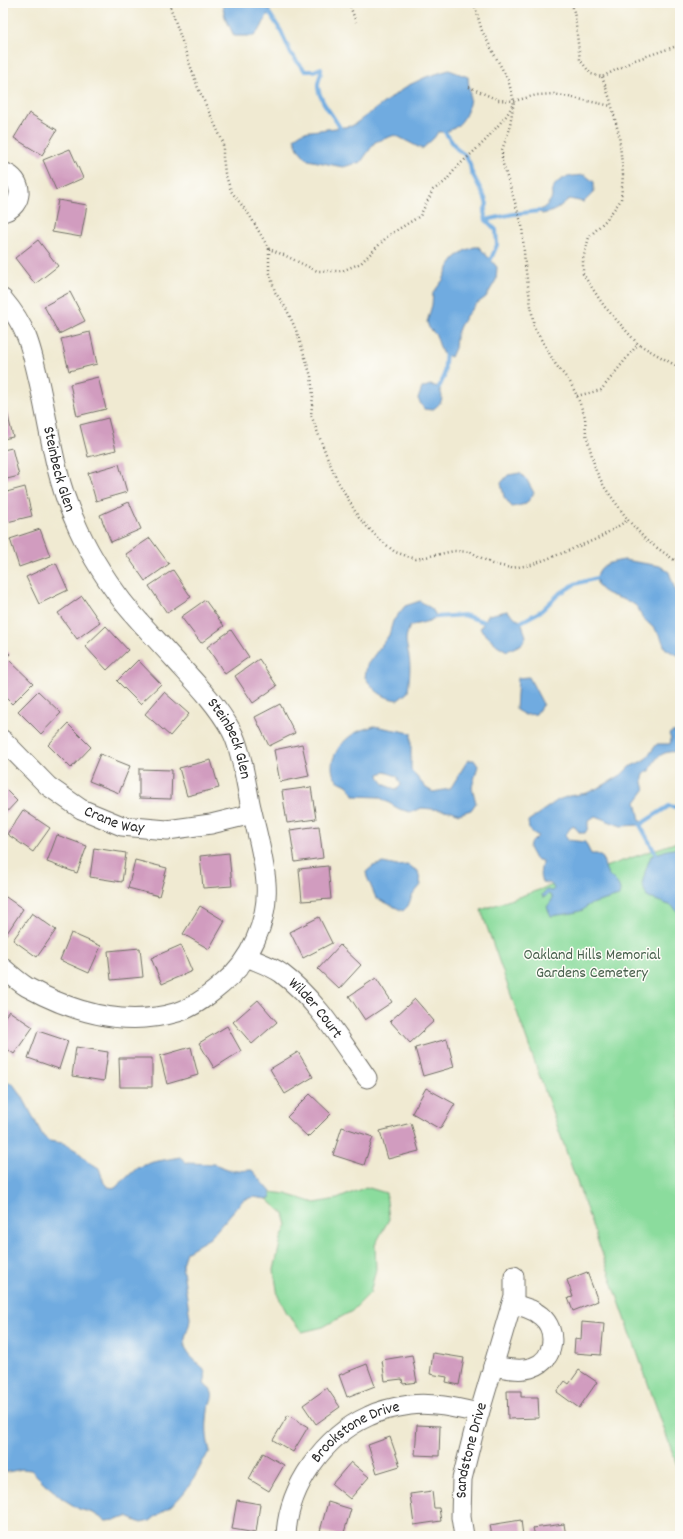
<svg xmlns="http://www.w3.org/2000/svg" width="683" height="1539" font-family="Dekko,sans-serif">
<rect width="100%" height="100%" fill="#fdfcf7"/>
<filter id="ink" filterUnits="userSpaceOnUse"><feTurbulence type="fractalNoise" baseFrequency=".025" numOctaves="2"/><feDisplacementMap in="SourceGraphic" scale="8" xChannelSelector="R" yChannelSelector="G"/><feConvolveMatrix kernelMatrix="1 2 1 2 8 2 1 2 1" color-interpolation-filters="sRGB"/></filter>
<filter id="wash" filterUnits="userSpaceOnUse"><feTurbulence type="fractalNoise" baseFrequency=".012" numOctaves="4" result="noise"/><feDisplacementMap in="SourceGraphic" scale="16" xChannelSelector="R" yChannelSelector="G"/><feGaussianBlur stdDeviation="0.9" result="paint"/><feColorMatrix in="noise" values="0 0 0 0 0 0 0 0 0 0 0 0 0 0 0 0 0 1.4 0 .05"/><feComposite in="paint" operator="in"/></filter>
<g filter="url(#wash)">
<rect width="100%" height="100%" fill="#f0ead2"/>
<!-- green -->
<g fill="#8bdc9d" stroke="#5b8464">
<polygon points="680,841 680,1474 481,910"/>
<polygon points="366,1187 386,1193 389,1219 375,1245 376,1269 370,1293 352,1311 323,1327 302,1332 287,1313 278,1296 274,1270 281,1239 287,1225 284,1214 267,1199 271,1197 271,1192 286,1194 315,1203 337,1199"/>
</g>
<!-- water -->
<g fill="#6fabe0" stroke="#4d6b86" fill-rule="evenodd">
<polygon points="222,3 270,3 272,5 261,28 254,36 234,36 225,17"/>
<path d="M449 70 468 77C468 83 470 90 470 96 469 116 458 133 438 132L434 138 422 149 395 135 375 142 361 162 343 167 308 160 298 149 294 138 303 132 352 126 407 86 426 77Z"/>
<path d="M585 175 594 182V192L584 202 569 199 554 211 542 214 539 211C544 208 550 203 552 197 552 194 551 193 552 190 558 176 572 176 585 175Z"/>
<polygon points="474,247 479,247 497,267 496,280 486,297 475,305 466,316 460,326 456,336 455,348 451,357 442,353 436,335 429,328 427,322 432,305 433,293 443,280 449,266 455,258 464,251"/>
<path d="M430 385 439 387C444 399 443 402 432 410L424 409 418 399 422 388Z"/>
<polygon points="520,473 527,480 534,493 526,504 512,507 504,497 501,483 508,475"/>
<path d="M624 560 660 566 669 572 680 604V656C676 654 670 652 666 649 664 647 663 641 661 638 657 630 649 624 643 618 640 615 640 610 637 607 628 596 593 598 597 576 600 563 614 562 624 560Z"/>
<path d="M420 601 432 609 437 617 429 621 410 626C403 642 407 642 409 657 411 668 409 681 408 692L398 700C382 698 373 690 365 677L367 665 389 635 393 621 405 606Z"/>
<polygon points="507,611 521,622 526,636 522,644 507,651 497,645 480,629 488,615"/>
<polygon points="529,677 543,704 536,714 525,715 516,710 518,678"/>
<path d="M374 726 411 733V770L426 788 433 792 450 789 468 760H474L478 766 472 787 476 803 471 810 459 814 452 811 422 808 410 812 399 809 379 797 355 796C353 793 350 789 348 786 344 783 338 782 335 778 325 761 342 739 357 732 362 729 369 728 374 726ZM385 772 397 776 401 785 397 789C388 788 380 783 379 774Z"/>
<path d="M680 731V748L678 752C664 750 654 757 650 771H646C641 779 643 782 645 790L636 802C638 810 639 816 641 824L640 825 621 826 595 816 588 821V828L585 833H580L573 825 565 835 568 840 585 842 591 854H597L603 858C604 863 605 869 608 874 614 881 623 885 619 896L588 905 583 910 573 913 551 916 547 907 552 900V896L548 894 545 897H543L542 895 546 890 552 891 554 889C551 881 548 884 542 882 538 874 542 868 542 861L535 859 529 848 530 844 538 836 529 830 528 821 558 800 569 796 587 793 604 785 621 775 629 767 645 760 657 744H670L671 739 669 734 672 732Z"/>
<polygon points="680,848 680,914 672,906 647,897 642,884 646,869 651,856 667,850"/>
<polygon points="383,863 397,866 407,865 418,871 421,885 412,896 408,906 403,911 376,898 367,877 366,872 373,866"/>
<path d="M3 1082 12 1083 22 1096 43 1136 49 1141 63 1143 77 1151 89 1162 99 1168 104 1183 108 1187 115 1188 137 1168 153 1162 180 1157 187 1163 214 1164 233 1171 252 1170 271 1192V1197L267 1199 253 1197 243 1200 210 1238 186 1252 182 1264 190 1318C190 1328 183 1336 185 1346 189 1363 211 1364 204 1383 206 1388 211 1388 212 1393 214 1398 208 1405 208 1411 206 1424 206 1438 210 1451 208 1455 205 1458 203 1461 196 1476 186 1493 173 1504 166 1510 157 1515 150 1521L141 1523 127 1517 116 1520 106 1521 93 1513 79 1509 63 1499 44 1483 31 1470 22 1469 3 1473Z"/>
</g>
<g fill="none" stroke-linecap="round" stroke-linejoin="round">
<!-- stream -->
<g stroke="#6fabe0" stroke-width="4">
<path d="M261 3 264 5 281 31 291 54 305 71H314L321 68C322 75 317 81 318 87 320 104 336 117 342 132"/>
<polyline points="442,128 457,149 465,155 470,164 471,171 484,196 487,204 484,212 486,220 496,230 497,245 491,259 487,264"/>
<polyline points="486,220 513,214 539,211"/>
<polyline points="439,387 444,377 446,349"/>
<polyline points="437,617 464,615 484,622"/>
<polyline points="521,622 541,611 559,594 575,584 597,578"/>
<polyline points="641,824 669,806 680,808"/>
<polyline points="640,825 658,858"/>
</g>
</g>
<g id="blocks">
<!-- building -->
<g fill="#d19cbf">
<polygon points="3,111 5,111 7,140 3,141"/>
<polygon points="29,113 57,130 42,155 14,138"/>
<polygon points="70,149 83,178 56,190 43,160"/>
<polygon points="58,200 87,205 81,237 52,232"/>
<polygon points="38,240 58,266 35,284 15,258"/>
<polygon points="70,292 85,321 59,334 44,306"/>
<polygon points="90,332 97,364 69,371 61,339"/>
<polygon points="98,377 106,409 77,416 70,384"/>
<polygon points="6,408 13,437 3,439 3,409"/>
<polygon points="108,418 116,450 88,457 80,425"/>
<polygon points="12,448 19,476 3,480 3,450"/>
<polygon points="119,464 127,492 96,501 88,473"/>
<polygon points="25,487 32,516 3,523 3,493"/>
<polygon points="129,502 141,529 111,542 100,515"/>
<polygon points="40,529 50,556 19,567 10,539"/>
<polygon points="150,538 169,564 145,581 126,554"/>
<polygon points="56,563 68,590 39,604 26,577"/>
<polygon points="173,570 191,597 167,613 149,586"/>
<polygon points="82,596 100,622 77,639 58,613"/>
<polygon points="205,600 224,626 201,643 181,617"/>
<polygon points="106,626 128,650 107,670 85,646"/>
<polygon points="231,630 249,657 225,674 207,647"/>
<polygon points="3,648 10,654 3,661"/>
<polygon points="259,659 277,686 253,703 235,676"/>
<polygon points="9,660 33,683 12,704 3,695 3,667"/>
<polygon points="138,660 161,684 140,704 117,681"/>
<polygon points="38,691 61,713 41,734 18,711"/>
<polygon points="164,692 189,714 170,736 145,714"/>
<polygon points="280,704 295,733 269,746 255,717"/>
<polygon points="68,724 91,747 71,768 48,745"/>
<polygon points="302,744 309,776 280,782 274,750"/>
<polygon points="100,754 130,766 119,793 89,781"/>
<polygon points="211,760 219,788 187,796 179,768"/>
<polygon points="139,769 172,770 171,799 139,798"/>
<polygon points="3,787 17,801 3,816"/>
<polygon points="311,787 316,819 287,823 282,791"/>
<polygon points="23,810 50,828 33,852 7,834"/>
<polygon points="319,826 323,858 295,862 290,830"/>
<polygon points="57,835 87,846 77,873 47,862"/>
<polygon points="94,848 126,853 122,882 90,877"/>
<polygon points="229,853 232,886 203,888 200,856"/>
<polygon points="135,860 167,868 159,896 128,888"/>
<polygon points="328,866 331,899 302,901 299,869"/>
<polygon points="3,895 23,909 5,936 3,935"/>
<polygon points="200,906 225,921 209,949 183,934"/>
<polygon points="32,913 56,930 37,957 13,940"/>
<polygon points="319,917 332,943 303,958 290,932"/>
<polygon points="71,933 101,946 89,973 60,960"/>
<polygon points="181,945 192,971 162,984 151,958"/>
<polygon points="340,945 361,965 339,989 318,969"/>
<polygon points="140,948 143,977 111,980 108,951"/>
<polygon points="376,978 392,1002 365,1020 349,996"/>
<polygon points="415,999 434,1021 410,1043 390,1021"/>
<polygon points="258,1000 277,1022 252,1044 233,1022"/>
<polygon points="9,1011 33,1027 14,1054 3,1046 3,1019"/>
<polygon points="227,1026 241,1051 214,1068 199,1043"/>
<polygon points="38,1031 68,1041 59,1069 28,1058"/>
<polygon points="447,1039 454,1067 423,1076 415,1048"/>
<polygon points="76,1047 108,1052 104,1081 72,1076"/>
<polygon points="191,1047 198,1075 167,1084 160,1056"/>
<polygon points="298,1052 313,1077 285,1094 270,1069"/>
<polygon points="119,1058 152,1058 152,1087 120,1087"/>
<polygon points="426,1088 455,1104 440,1129 412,1113"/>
<polygon points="310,1094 331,1114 308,1137 287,1117"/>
<polygon points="411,1123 419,1151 388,1159 380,1131"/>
<polygon points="342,1127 373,1137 364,1165 333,1155"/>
<polygon points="587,1272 598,1301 573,1311 568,1298 573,1297 567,1280"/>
<polygon points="582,1322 604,1324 601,1355 574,1353 575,1339 581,1340"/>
<polygon points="433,1353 464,1358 459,1385 446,1382 447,1377 430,1374"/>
<polygon points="412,1355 417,1382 403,1384 402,1379 385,1381 382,1360"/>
<polygon points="367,1364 375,1386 347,1397 339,1375"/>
<polygon points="579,1370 597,1382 579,1408 557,1392 565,1381 569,1384"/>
<polygon points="327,1388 340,1407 316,1424 303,1405"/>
<polygon points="507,1391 521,1391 521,1397 538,1397 539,1418 508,1419"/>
<polygon points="288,1415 308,1427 293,1452 273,1440"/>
<polygon points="417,1425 440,1426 439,1456 415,1455"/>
<polygon points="390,1437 400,1466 377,1473 368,1445"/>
<polygon points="263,1453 284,1465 269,1491 249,1479"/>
<polygon points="351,1462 369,1477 350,1499 332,1484"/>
<polygon points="432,1491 434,1508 439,1508 441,1521 414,1525 410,1494"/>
<polygon points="237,1500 260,1504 256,1533 232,1529"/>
<polygon points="328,1502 351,1509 343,1536 320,1531"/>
<polygon points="521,1520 523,1536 492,1536 490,1525"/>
<polygon points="564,1524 566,1536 535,1536 533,1528"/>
<polygon points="434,1533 435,1536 425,1536 425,1535"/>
</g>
</g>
</g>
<g filter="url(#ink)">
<use href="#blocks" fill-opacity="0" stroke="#706e65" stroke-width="1"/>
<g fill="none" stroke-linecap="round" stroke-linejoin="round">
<defs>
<g id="minor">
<path d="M3 172C25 179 24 206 3 212"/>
<path id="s1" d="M3 299C27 327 31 347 39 382 49 426 55 478 74 519 86 548 104 577 123 602 139 622 157 640 174 659 194 681 216 703 231 730 241 747 246 783 250 803 256 830 264 856 266 883 269 921 250 962 221 985 208 996 194 1007 178 1012 125 1028 74 1013 27 987 19 982 11 975 3 968"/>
<path id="s2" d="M3 740 48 786 81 809 122 826 167 830 211 824 252 814"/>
<path id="s3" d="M247 957C258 962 271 966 281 973 317 1000 341 1041 367 1078"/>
<path d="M493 1366C505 1368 521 1372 533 1367 555 1360 558 1330 541 1316 533 1309 522 1306 512 1304"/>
<path id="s4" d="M286 1536C288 1487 324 1436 369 1416 381 1410 396 1407 410 1405 432 1402 457 1408 479 1413"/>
<path id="s5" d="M464 1536 461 1517 462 1479 474 1431 514 1296V1276"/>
</g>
</defs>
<!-- minor casing -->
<use href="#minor" stroke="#706e65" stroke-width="21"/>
<!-- path -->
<g stroke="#706e65" stroke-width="2.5" stroke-dasharray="1 3" stroke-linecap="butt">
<polyline points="169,3 198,88 223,142 223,157 225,173 231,191 250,216 269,249 284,255 317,271 342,271 361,263 389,235 420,216 433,190 445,182 457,167 484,142 507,115 513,104"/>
<polyline points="349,3 356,22"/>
<polyline points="474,3 482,31 508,80 514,101 509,131 502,150 502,161 522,225 525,265 534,327 556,365 570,382 577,396 585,417 586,434 596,471 605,488 628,520 646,540 680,564"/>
<polyline points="572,3 575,17 580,60 591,74 602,77 635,60 680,45"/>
<polyline points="602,77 610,99 619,135 623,174 621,200 606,220 589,237 583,259 583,274 604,306 638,344 680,368"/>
<polyline points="469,87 498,100 514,101 537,95 554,94 612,106"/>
<polyline points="269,249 269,270 275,292 286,308 296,330 311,376 313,396 311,415 326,454 336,478 359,518 377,537 395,552 416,559 454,551 471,552 492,564 511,568 531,565 560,554 599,538 628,520"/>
<polyline points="577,396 601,390 638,344"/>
</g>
<!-- minor -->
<use href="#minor" stroke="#fff" stroke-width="19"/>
</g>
</g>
<g text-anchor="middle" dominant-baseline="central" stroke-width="3" stroke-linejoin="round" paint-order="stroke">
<!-- street labels -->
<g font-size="16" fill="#2b2b2b" stroke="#fdfcf7">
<text stroke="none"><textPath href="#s1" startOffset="181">Steinbeck Glen</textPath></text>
<text stroke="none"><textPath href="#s1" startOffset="505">Steinbeck Glen</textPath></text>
<text stroke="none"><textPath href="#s2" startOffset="140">Crane Way</textPath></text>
<text stroke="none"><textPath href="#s3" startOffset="87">Wilder Court</textPath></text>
<text stroke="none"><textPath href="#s4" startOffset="133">Brookstone Drive</textPath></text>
<text stroke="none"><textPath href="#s5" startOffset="87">Sandstone Drive</textPath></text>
</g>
<!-- park labels -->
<g font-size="16" fill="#48604d" stroke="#fdfcf7">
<text x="592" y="955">Oakland Hills Memorial<tspan x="592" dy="18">Gardens Cemetery</tspan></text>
</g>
</g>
<!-- margin -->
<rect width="683" height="1539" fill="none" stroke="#fdfcf7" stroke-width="16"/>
</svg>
